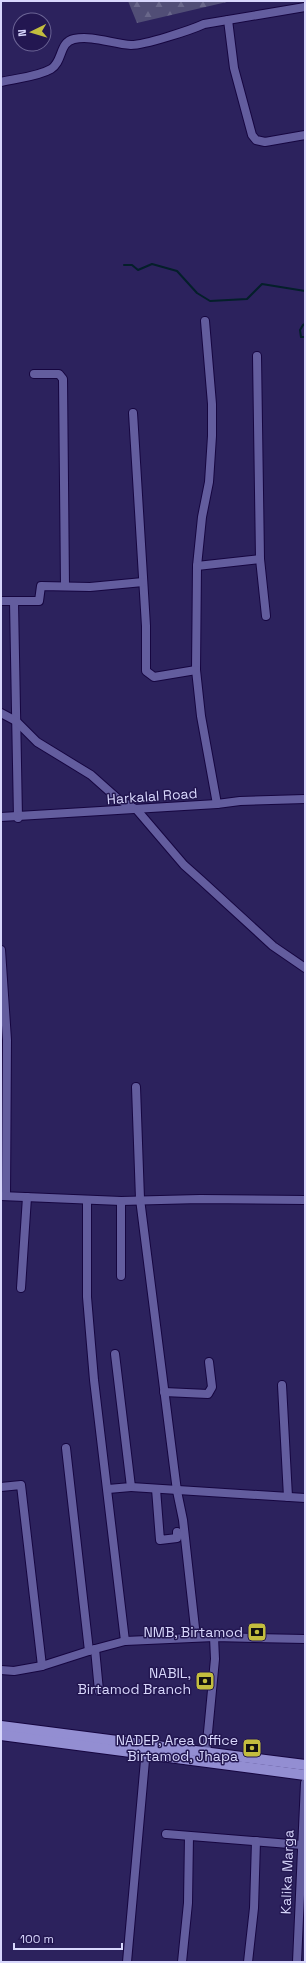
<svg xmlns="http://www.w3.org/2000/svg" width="306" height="1963" font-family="'Space Grotesk',sans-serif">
<defs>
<pattern id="forest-firs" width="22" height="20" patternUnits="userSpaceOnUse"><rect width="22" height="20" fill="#514e76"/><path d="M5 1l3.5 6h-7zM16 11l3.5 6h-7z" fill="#69678a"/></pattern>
</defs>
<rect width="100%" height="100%" fill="#2c225d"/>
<!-- forest -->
<polygon fill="url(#forest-firs)" points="128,1 231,1 137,23"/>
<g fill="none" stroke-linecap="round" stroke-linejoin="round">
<!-- stream -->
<g stroke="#041f2a" stroke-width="2">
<polyline points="124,265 132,265 138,270 152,264 177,271 197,293 210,301 247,299 262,284 305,291"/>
<polyline points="305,324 303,325 300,330 301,337 305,337"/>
</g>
<defs>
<g id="minor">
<polyline points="228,20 234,68 252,135 256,140 265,142 305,135"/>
<path d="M1 82C17 78 37 77 51 69 63 62 59 42 74 39 92 35 113 44 131 45 145 45 191 30 204 24L305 7"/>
<polyline points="205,321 212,404 212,436 209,482 202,517 197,566 196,670 201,716 217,804"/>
<polyline points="257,356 260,559 266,616"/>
<polyline points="34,374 59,374 63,379 65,586"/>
<polyline points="133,413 146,626 146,671 154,677 196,670"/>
<polyline points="197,566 260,559"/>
<polyline points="1,601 39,601 41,586 90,587 143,582"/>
<polyline points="14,602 18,818"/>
<polyline points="1,713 16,721 37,742 91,775 118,799 137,810 184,865 202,881 273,946 305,968"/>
<polyline points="1,817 217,804 240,801 305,799"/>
<polyline points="1,950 7,1040 6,1196"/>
<polyline points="136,1087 140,1199 177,1491 183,1520 196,1637"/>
<polyline points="1,1196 121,1201 200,1199 305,1200"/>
<polyline points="87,1200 87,1297 94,1380 125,1641"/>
<polyline points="121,1276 121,1201"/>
<polyline points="21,1288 27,1197"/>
<polyline points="282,1385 288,1497"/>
<polyline points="164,1392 208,1394 212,1387 209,1362"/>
<polyline points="66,1448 89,1651"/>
<polyline points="1,1487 21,1485 42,1666"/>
<polyline points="131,1487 305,1498"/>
<polyline points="108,1489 131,1487 115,1354"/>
<polyline points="156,1489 160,1540 177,1538 177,1532"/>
<polyline points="95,1649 99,1691"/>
<polyline points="1,1670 14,1671 42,1666 95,1649 125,1641 214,1637"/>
<polyline points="206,1753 215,1659 214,1637 305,1639"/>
<polyline points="166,1834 302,1845"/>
<polyline points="127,1962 146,1749"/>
<polyline points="182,1962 188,1903 189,1836"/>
<polyline points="248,1962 254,1908 256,1841"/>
<polyline points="297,1962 305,1783"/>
</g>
<g id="primary">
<polyline points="1,1726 305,1765"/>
<polyline points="1,1735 305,1775"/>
</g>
</defs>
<!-- minor casing -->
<use href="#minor" stroke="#160640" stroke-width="10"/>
<!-- primary casing -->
<use href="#primary" stroke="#160640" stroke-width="12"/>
<!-- minor -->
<use href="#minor" stroke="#635d9e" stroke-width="8"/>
<!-- primary -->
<use href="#primary" stroke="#938ed2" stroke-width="10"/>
</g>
<!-- icons -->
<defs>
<symbol id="bank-square" viewBox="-11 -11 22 22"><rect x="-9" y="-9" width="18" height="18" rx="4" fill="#c3bd3e" stroke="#231751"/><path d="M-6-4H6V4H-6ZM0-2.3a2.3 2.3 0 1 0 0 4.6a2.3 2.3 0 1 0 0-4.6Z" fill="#111"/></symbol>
</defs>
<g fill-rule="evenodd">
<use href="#bank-square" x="246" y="1621" width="22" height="22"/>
<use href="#bank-square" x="194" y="1670" width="22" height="22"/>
<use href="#bank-square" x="241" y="1737" width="22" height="22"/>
</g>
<g text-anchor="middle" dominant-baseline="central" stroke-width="3" stroke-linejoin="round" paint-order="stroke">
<!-- street labels -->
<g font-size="14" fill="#d8d7fc" stroke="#231751">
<text transform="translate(152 796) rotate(-4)">Harkalal Road</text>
<text transform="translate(287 1872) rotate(-88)">Kalika Marga</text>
</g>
<!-- poi labels -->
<g font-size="14" fill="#d8d7fc" stroke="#231751" text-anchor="end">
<text x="243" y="1632">NMB, Birtamod</text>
<text x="191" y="1673">NABIL,<tspan x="191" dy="16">Birtamod Branch</tspan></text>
<text x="238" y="1740">NADEP, Area Office<tspan x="238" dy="16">Birtamod, Jhapa</tspan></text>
</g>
</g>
<!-- border -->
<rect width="306" height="1963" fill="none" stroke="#d8d7fc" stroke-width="4"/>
<!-- north arrow -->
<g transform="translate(32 32) rotate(265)"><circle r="19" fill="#231751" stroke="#6b6495"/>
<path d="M0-3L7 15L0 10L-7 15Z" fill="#c3bd3e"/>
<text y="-6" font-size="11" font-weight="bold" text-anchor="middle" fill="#d8d7fc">N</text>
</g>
<!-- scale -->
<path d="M14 1943v6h108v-6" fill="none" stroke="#d8d7fc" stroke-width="2"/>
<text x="20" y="1943" font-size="12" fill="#d8d7fc" stroke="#231751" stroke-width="3" paint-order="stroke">100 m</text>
</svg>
